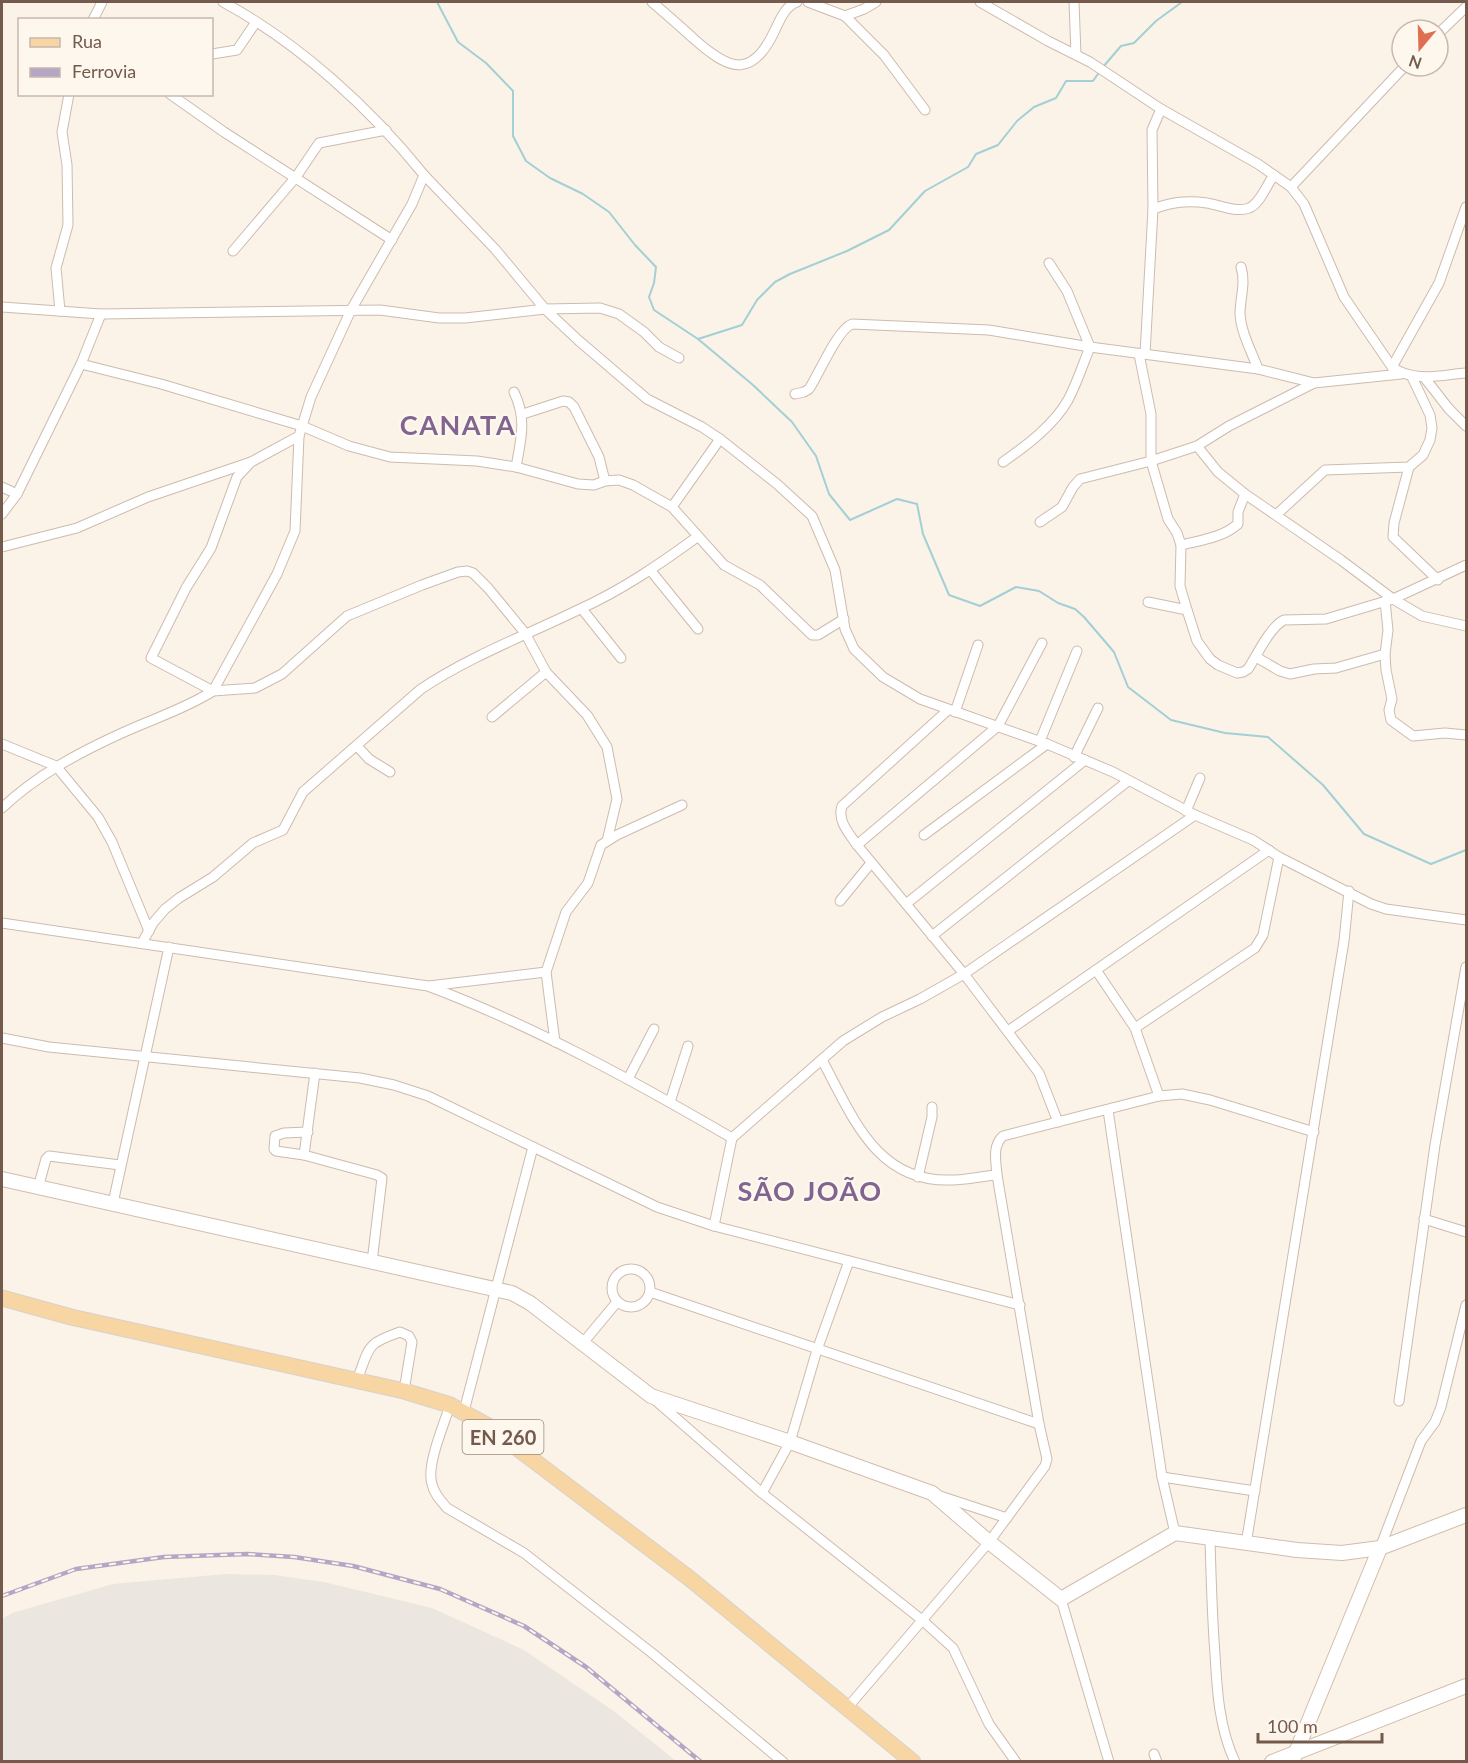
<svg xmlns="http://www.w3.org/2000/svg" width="1468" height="1763" font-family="Lato,sans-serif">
<rect width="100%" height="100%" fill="#fbf3e7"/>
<!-- industrial -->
<polygon fill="#ece6e1" points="225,1574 274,1575 324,1582 432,1608 524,1650 615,1712 676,1761 2,1761 2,1619 12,1613 113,1584"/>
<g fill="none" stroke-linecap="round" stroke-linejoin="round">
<!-- stream -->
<g stroke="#a3cfd6" stroke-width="2">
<polyline points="437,2 458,42 486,63 513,91 513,136 526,161 550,178 583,194 609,212 635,245 656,267 654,283 649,297 654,310 698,339 753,385 792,422 816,456 829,494 850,520 897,499 917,504 923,534 949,595 980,606 1016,587 1039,591 1058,603 1075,609 1084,617 1114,652 1128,687 1171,720 1225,733 1268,737 1323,785 1364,834 1431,864 1466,850"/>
<polyline points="1103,67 1121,46 1134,43 1156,21 1182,2"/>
<polyline points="698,339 742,325 757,300 775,282 790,274 847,251 889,230 925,191 968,167 976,154 998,145 1017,121 1034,107 1056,98 1066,81 1093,81 1100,71"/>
</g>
<defs>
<g id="street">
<path d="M652 2C666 14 680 26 694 39 729 70 752 80 775 30 780 20 785 6 797 2"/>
<polyline points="808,2 845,16 884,55 925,110"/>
<path d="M980 2 1048 41 1090 62 1161 109 1258 164 1291 187 1304 204 1344 297 1392 367C1414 383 1441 375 1466 373"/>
<polyline points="1074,2 1076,55"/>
<polyline points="845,16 864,9 876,2"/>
<polyline points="93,20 102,2"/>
<polyline points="1438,34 1466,7"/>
<polyline points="212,54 237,50 256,22"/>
<polyline points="170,94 224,132 392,240"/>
<polyline points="424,175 495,249 545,309 578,340 647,399 702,427 720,439 777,484 812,516 835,570 845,629 854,649 883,677 920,699 1047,744 1113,772 1195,815 1253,840 1279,857 1371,904 1386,909 1466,920"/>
<polyline points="1291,187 1405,66"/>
<path d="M1153 209C1172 202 1187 200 1207 203 1219 205 1237 213 1249 208 1260 204 1267 184 1274 175"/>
<polyline points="233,251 296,177 319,143 386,130"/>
<path d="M1241 267C1246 283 1240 298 1240 314 1241 333 1252 352 1258 369"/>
<polyline points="2,307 101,314 380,310 439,318 465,318 545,309 600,308 619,314 644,332 659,347 679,358"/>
<polyline points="60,311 56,268 68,225 67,165 62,132 69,94"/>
<path d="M1139 354 1151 414V461L1168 519 1177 533 1181 545 1180 586 1187 610 1197 641 1210 659 1218 665 1237 673 1243 672 1248 669C1257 655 1270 627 1284 620L1326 619 1393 599 1466 565"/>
<polyline points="1145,354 1153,209 1152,130 1161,109"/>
<polyline points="81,364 161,384 302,426 349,446 390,457 477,461 516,467 578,484 594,485 605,481 619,480 633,485 672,507 724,565 760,585 812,635 818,635 844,619"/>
<polyline points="1392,367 1439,283 1466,207"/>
<polyline points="1424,377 1449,409 1466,426"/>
<path d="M514 392C527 419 521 439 516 467"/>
<path d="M795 394 804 392 809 389C819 374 837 330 852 324L989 330 1090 347 1258 369 1314 383 1401 374"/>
<polyline points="523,414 563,401 569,402 574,407 599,457 605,481"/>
<polyline points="1197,446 1218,472 1245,494 1341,560 1393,599 1422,616 1466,626"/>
<polyline points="251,462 237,477 211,548 186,588 151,658 213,691 255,688 282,674 347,616 422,585 458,572 467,571 473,573 488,588 525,633 546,672 492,717"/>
<path d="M1003 462C1026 446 1054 425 1068 400 1077 383 1083 364 1090 347L1067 291 1049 263"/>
<polyline points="1409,467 1394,523 1393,537 1438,580"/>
<polyline points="2,487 17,494"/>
<polyline points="672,507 720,439"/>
<polyline points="2,514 17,494 81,364 101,314"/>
<polyline points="1276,515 1325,470 1409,467 1423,455 1430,440 1432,428 1430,415 1412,377"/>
<polyline points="1040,522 1062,507 1073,487 1080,479 1151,461 1197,446 1229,426 1314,383"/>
<path d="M1181 545C1201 540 1222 538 1238 524V512L1245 494"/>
<polyline points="2,547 77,528 148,497 251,462 299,436"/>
<polyline points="651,571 698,629"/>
<polyline points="1385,601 1388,630 1385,654 1386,670 1392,699 1389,710 1391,720 1413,736 1445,733 1466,735"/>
<polyline points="1148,602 1187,610"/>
<polyline points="582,609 621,658"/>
<polyline points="1256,657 1280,671 1290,674 1314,669 1336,668 1385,654"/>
<polyline points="546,672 587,715 607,747 617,799 607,841"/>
<path d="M948 710 842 806C837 821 849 833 857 845L964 974 1039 1073 1058 1122"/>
<polyline points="955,712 978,645"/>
<polyline points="1040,741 1077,651"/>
<polyline points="2,744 56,766 98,817 112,842 149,931"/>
<polyline points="357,746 369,759 390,772"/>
<polyline points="1074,757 1098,708"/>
<path d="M2 808C37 775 78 753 122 733 152 719 185 709 213 691L277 574 295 531 299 436 311 397 351 310 412 204 424 175C370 108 299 43 223 2"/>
<polyline points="1186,811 1200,778"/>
<polyline points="924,835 1047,744"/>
<polyline points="857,845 998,726 1042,643"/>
<polyline points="840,901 871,863"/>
<polyline points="906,904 1085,760"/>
<path d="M2 923 428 986C534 1026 634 1081 732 1138"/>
<polyline points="932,936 1128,781"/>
<path d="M142 943 153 923 165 909 179 898 213 877 253 843 283 830 303 792 421 689C470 656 527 635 580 609 622 590 660 564 697 537"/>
<polyline points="1096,970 1135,1028"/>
<polyline points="429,986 546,972"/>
<polyline points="1008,1031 1269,850"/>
<polyline points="2,1038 49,1047 360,1078 394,1085 428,1096 657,1207 714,1226 1020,1305"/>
<polyline points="555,1042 546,972 566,912 588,883 601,845 617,835 682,805"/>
<path d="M822 1060C853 1117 876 1183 952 1180 967 1180 982 1176 997 1175"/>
<polyline points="315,1073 304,1155 377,1175 382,1178 372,1262"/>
<polyline points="628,1079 654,1029"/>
<polyline points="1159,1096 1135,1028 1255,948 1263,935 1279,857"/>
<polyline points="670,1102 688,1046"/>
<polyline points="1108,1110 1162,1477 1175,1533"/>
<polyline points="304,1155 276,1151 274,1149 275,1136 284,1133 308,1132"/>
<polyline points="918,1177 932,1117 932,1107"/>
<polyline points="38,1188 46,1159 49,1156 120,1165"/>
<polyline points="113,1203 169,947"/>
<polyline points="1424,1219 1466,1232"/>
<polyline points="714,1226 732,1138 843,1041 882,1017 920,999 964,974 1195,815"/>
<circle cx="631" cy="1288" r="19"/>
<polyline points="650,1292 1039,1424"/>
<polyline points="582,1344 617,1302"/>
<path d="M357 1380C370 1347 365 1344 400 1332L409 1336 412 1342 404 1391"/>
<polyline points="654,1399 762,1493 922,1620 953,1648 989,1724 1016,1762"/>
<polyline points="1399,1401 1435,1145 1466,967"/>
<path d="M450 1405C444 1425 426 1465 432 1484 434 1494 441 1501 447 1508L524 1553 652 1653 783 1762"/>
<polyline points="464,1411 533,1147"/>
<polyline points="1162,1477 1255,1491"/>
<polyline points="762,1493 790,1442 817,1350 849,1261"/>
<polyline points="940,1496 1007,1518"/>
<path d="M1210 1539C1211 1577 1212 1615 1215 1654 1217 1690 1219 1728 1235 1762"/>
<polyline points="1246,1544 1344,941 1349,891"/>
<polyline points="1380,1548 1421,1441 1435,1422 1441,1407 1466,1305"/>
<polyline points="1061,1599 1109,1762"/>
<path d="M848 1707 989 1542 1045 1466 1047 1459 1039 1424 997 1175C996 1161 992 1146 1003 1136L1159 1096 1182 1094 1210 1100 1314 1132"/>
<polyline points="1154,1754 1157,1762"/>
</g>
<g id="secondary">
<polyline points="2,1179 512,1293 530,1303 651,1396 790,1442 932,1493 989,1542 1061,1599 1175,1533 1297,1550 1342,1553 1380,1548 1466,1515"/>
<polyline points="1272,1762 1466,1686"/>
<polyline points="1292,1762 1380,1548"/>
</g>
<polyline id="primary" points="2,1298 71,1317 404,1391 450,1405 488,1426 689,1578 913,1762"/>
</defs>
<!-- street casing -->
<use href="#street" stroke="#cdbbae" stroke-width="11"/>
<!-- secondary casing -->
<use href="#secondary" stroke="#d2bdae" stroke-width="16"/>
<!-- primary casing -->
<use href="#primary" stroke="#d8d1cd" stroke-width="17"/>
<!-- street -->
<use href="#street" stroke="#fff" stroke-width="9"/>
<!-- secondary -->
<use href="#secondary" stroke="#fff" stroke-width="14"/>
<!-- primary -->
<use href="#primary" stroke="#f7d6a3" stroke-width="15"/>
<defs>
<polyline id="rail" points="2,1596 76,1569 164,1557 247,1554 294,1557 353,1566 440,1589 524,1626 586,1667 701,1762"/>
</defs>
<!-- rail casing -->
<use href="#rail" stroke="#b6a5c5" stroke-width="4.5"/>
<!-- rail -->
<use href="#rail" stroke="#fef7ed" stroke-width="2" stroke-dasharray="7" stroke-linecap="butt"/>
</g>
<g text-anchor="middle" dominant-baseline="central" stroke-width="4.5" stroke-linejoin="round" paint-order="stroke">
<!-- shield labels -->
<rect fill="#fef7ed" stroke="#9d897c" stroke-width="1.5" x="462.5" y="1420" width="81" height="34" rx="4.5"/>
<g font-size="20" font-weight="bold" fill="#745a4c">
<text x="503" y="1437">EN 260</text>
</g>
<!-- district labels -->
<g font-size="27" font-weight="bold" letter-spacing="1.5" fill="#816490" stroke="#fef7ed">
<text x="458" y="424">CANATA</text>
<text x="810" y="1190">SÃO JOÃO</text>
</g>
</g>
<!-- border -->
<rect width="1468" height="1763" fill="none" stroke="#745a4c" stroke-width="6"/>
<!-- legend -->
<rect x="18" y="18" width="195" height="78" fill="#fef7ed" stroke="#c7b8ad" stroke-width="1.5"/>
<rect x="30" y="38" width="30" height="9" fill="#f7d6a3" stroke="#c7b8ad" stroke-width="1.5"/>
<text x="72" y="48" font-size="18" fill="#745a4c">Rua</text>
<rect x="30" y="68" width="30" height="9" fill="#b6a5c5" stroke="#c7b8ad" stroke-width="1.5"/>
<text x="72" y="78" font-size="18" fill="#745a4c">Ferrovia</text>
<!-- north arrow -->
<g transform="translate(1420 48) rotate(199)"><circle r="28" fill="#fef7ed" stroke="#c7b8ad" stroke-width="1.5"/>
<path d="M0-4.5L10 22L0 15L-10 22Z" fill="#e06f52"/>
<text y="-9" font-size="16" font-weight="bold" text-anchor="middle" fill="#745a4c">N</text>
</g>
<!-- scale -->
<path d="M1258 1733v9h124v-9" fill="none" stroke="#745a4c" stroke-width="3"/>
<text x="1267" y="1733" font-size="18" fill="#745a4c" stroke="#fef7ed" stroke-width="4.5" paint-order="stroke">100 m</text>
</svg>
